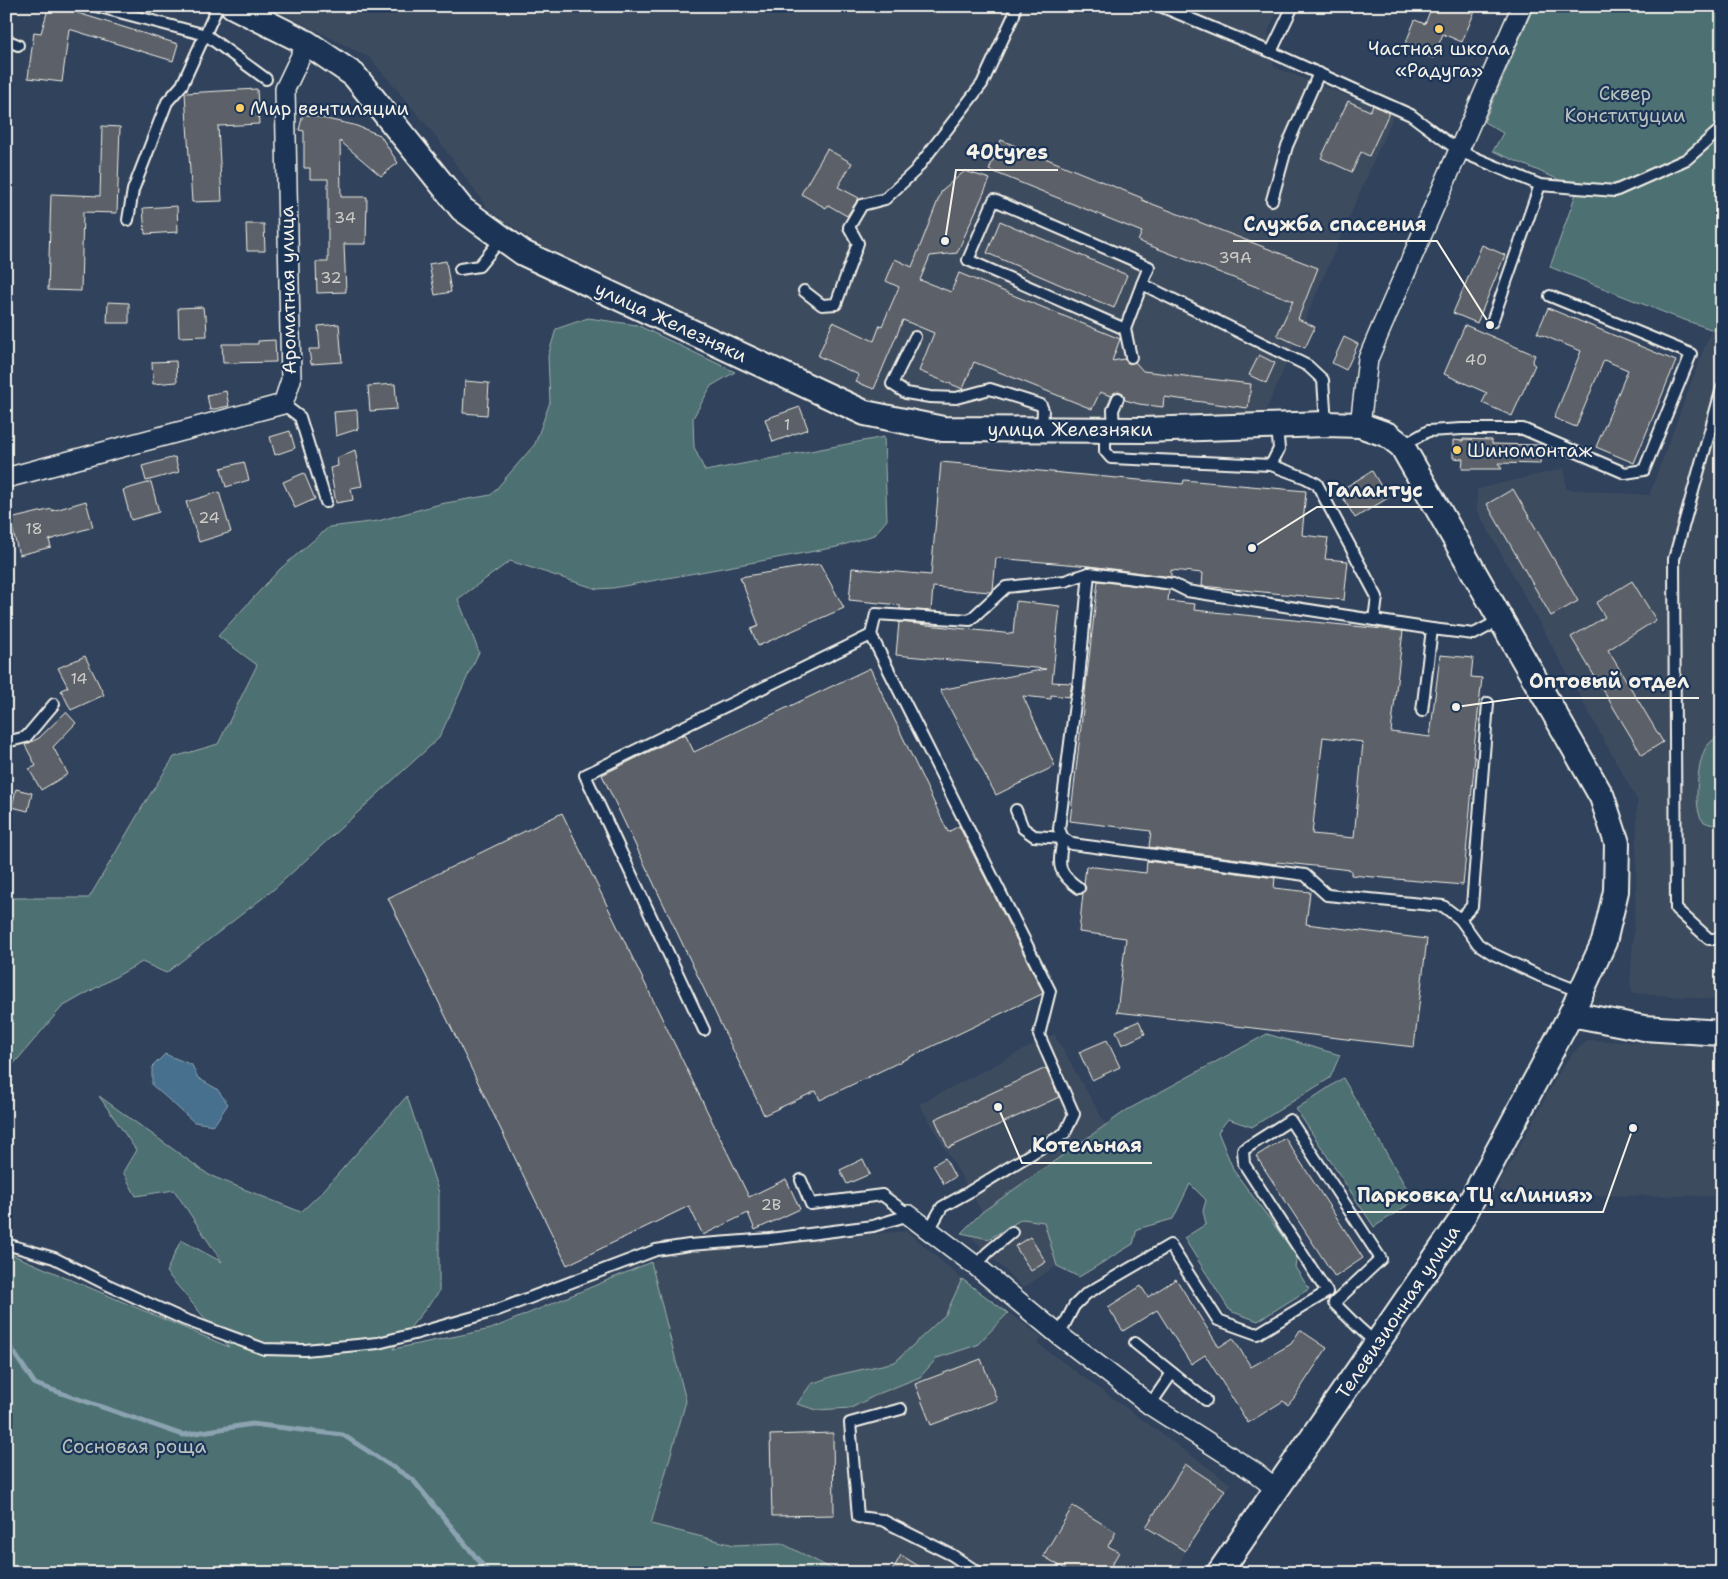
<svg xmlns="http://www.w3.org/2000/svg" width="1728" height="1579" font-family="'Shantell Sans',sans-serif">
<rect width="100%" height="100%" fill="#30425c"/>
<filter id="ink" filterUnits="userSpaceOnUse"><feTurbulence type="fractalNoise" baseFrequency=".02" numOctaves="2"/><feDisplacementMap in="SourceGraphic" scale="10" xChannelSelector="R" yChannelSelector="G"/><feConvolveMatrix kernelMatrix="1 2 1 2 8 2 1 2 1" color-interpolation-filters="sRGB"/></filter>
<g filter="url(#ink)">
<!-- built -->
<g fill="#3d4b5f">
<polygon points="269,6 1280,6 1268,31 1274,67 1394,114 1263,417 945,418 878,405 839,389 545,249 488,209 434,134 370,58"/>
<polygon points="1711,330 1722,333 1722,1000 1633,993 1630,985 1636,892 1637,800 1477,510 1477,489 1565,468 1566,489 1649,495"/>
<polygon points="1054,1034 1106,1125 1020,1186 1069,1258 1023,1288 970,1236 982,1212 919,1104"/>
<polygon points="1588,1040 1722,1047 1722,1196 1508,1195 1497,1188 1561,1069 1574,1052"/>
<polygon points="907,1231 962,1279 1042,1337 1038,1344 1231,1484 1186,1551 1175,1573 840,1573 781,1543 734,1545 651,1524 686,1401 651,1262 671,1253"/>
</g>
<!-- green -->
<g fill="#4d7072" stroke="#a0b0ad">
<polygon points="1534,6 1722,6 1722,333 1673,316 1550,267 1578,188 1493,151 1503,133 1484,122"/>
<polygon points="588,318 637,325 735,372 711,386 693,418 694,447 705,471 884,437 887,520 874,535 837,547 613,588 597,589 510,561 458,599 479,652 439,738 273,890 166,973 142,962 62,1007 6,1073 6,898 89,898 144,804 174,757 218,744 257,665 218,636 280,569 329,527 378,521 440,504 491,495 535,444 550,402 548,356 556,329"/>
<path d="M1722 733V825C1716 825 1708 825 1703 821 1692 810 1698 757 1707 746 1711 741 1717 737 1722 733Z"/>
<polygon points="1267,1034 1340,1055 1330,1078 1252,1127 1228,1119 1218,1132 1234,1171 1297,1256 1295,1267 1309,1289 1258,1321 1230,1311 1184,1238 1206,1224 1203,1211 1206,1200 1190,1184 1173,1219 1137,1229 1133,1244 1079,1277 1057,1266 1044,1222 1022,1219 989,1239 961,1233 982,1212 1127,1110"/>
<polygon points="1343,1078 1414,1201 1374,1227 1296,1109"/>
<polygon points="99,1096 209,1175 301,1212 322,1192 407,1096 439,1193 439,1292 393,1349 491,1329 651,1262 686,1401 651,1524 734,1545 781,1543 840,1573 6,1573 6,1252 229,1347 166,1272 181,1240 222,1262 174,1190 136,1196 123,1172 136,1150"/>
<polygon points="962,1279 1008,1313 977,1345 937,1358 920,1377 878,1394 851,1408 817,1410 797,1404 811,1384 833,1376 895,1362 946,1314"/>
</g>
<!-- water -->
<polygon fill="#466f8e" stroke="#8ca3b2" points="165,1054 192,1065 198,1078 217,1089 228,1104 214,1125 194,1122 152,1085 152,1067"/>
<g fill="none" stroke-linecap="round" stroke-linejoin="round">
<!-- stream -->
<polyline stroke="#8ca3b2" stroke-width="5" points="6,1341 35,1384 183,1435 252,1424 343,1435 413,1480 489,1573"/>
</g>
<!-- building -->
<g fill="#5b6167" stroke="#f4f1e8" fill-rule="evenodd">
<polygon points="49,6 55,6 178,44 173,61 69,29 62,82 28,78 34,32 41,33"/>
<polygon points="1432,6 1477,6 1462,42 1443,34 1433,58 1404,47 1415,20 1425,24"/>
<polygon points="257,89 259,124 218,126 222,201 192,202 185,93"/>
<polygon points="1348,101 1370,111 1373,105 1389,113 1369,156 1361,152 1352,172 1321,158"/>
<polygon points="303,114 354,125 380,135 398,163 381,176 340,141 341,197 367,197 366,244 344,244 346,292 317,293 316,262 328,262 328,179 310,179 310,168 304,168 304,131 299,130"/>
<polygon points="102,126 120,127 117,213 83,212 81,291 48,290 51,194 100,196"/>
<polygon points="1001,140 1142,198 1142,200 1318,268 1298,319 1315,327 1305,348 1277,335 1293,301 1138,241 1142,232 989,170"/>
<polygon points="827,149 852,163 838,187 859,198 847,216 828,205 826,208 801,194"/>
<polygon points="965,171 990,179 957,253 930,256 920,280 951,292 959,273 1120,339 1112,361 1124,359 1128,363 1135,362 1143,371 1251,384 1248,408 1164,397 1163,407 1139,404 1125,400 1123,393 1118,391 1111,396 1100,392 1092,409 974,362 963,389 919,371 934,333 903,320 874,389 856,382 859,375 818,356 833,322 874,341 880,325 882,326 899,287 886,281 895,259 912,267 942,190"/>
<polygon points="177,206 178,232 145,234 143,208"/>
<polygon points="1000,221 1127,275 1114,308 987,253"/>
<polygon points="246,224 264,224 265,251 247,251"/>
<polygon points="1482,245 1505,255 1477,323 1453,313"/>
<polygon points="446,261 451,292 435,295 429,264"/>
<polygon points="108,302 129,303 129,323 107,323"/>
<polygon points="203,307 204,316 206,315 207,336 179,337 178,308"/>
<polygon points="1548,308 1676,361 1634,463 1596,447 1628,370 1604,360 1576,427 1554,418 1581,351 1537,333"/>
<polygon points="339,324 342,362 311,364 309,349 320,349 318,326"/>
<polygon points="1465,325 1535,355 1532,363 1535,365 1512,416 1482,403 1487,393 1444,374"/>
<polygon points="1344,337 1358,344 1346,370 1332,363"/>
<polygon points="275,340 276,362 223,363 222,344 258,344 258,341"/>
<polygon points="1259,355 1275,363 1266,383 1249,375"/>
<polygon points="176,361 177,382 153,384 152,362"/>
<polygon points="465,381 489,383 487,415 463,413"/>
<polygon points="395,384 397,409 370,411 368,386"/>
<polygon points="226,391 229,406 210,410 207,395"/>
<polygon points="800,407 808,429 773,442 765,419"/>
<polygon points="357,410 358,429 336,436 334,412"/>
<polygon points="290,431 295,448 275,455 270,437"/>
<polygon points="1463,439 1492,440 1492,444 1541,445 1540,464 1498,463 1502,469 1462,469 1463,459 1453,458 1453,440 1463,441"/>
<polygon points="355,450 362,486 351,488 353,500 336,503 330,468 338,466 337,458"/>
<polygon points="175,457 179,472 146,481 142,466"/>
<polygon points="244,462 249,480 226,487 221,468"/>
<polygon points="941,462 1183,484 1184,480 1306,491 1302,535 1328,538 1325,559 1348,561 1344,600 1202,586 1203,573 1171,570 1171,577 1090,566 996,558 993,590 990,592 933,587 931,611 900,609 900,605 849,600 852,568 931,575"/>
<polygon points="1372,471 1388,498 1355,518 1339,491"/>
<polygon points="304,473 315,499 295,508 283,482"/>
<polygon points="151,482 159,512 131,520 123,490"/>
<polygon points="1513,489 1578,601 1551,616 1487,504"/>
<polygon points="219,492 231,532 199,542 186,502"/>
<polygon points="86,501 93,527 49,540 51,547 19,555 10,519 52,509 52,511"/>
<polygon points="820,564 844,608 758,646 751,629 759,626 740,577"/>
<path d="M1098 581 1169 590 1168 601 1195 604 1194 610 1403 631 1391 732 1430 737 1440 655 1473 658 1471 677 1482 678 1473 757H1475L1463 885 1351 875V870L1277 862 1276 864 1149 847 1151 831 1070 821ZM1323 737 1363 742 1354 838 1312 834Z"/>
<polygon points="1632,581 1656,620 1608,650 1663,742 1642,755 1571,637 1605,617 1596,603"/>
<polygon points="1016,601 1060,606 1052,682 1072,683 1071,688 1069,697 1051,695 1051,699 1023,696 1055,766 996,795 940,690 1046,669 896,655 899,622 1013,634"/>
<polygon points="85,656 104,695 71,710 61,690 68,687 58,668"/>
<polygon points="870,668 948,832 959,826 1043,992 1042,994 820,1100 816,1091 764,1115 602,775 685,734 694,752"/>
<polygon points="66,712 76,723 53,747 68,774 41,790 29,769 36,766 25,745 39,738"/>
<polygon points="16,789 32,793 28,811 12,807"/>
<polygon points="562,813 749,1197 786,1179 800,1209 755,1230 748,1213 703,1235 689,1206 567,1265 388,898"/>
<polygon points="1147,861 1275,878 1274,888 1310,892 1306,924 1427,939 1414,1047 1117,1012 1126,938 1079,932 1083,893 1086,888 1084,884 1086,866 1146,873"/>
<polygon points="1139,1021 1145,1034 1122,1045 1116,1031"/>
<polygon points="1107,1040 1120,1067 1092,1080 1079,1052"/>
<polygon points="1046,1068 1059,1097 948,1148 935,1119"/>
<polygon points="1285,1138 1363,1258 1335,1277 1256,1156"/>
<polygon points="945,1158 955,1177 944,1184 933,1165"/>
<polygon points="863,1159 870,1174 847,1184 840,1170"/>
<polygon points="1030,1237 1046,1262 1031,1271 1015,1246"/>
<polygon points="1176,1279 1219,1347 1233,1338 1251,1367 1291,1344 1300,1330 1327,1348 1294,1398 1288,1405 1283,1401 1248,1423 1205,1355 1191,1364 1157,1310 1123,1331 1108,1307 1141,1286 1148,1297"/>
<polygon points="981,1359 997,1400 931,1425 915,1384"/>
<polygon points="833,1433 834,1515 772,1516 770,1435"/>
<polygon points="1185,1464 1225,1490 1185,1551 1146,1527"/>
<polygon points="1073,1506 1116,1532 1108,1546 1119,1552 1107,1573 1072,1573 1043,1556"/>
<polygon points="901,1555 930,1573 891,1573"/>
</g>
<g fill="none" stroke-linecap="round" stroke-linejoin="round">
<defs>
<g id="service">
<polyline points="96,6 206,35 266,79"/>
<polyline points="1160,6 1271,52 1293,6"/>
<polyline points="6,40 18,45"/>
<polyline points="1271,52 1411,115 1459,151 1540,185 1615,191 1687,159 1722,128"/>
<polyline points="1272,200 1287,146 1319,73"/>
<polyline points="128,220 133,190 167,102 182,85 218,6"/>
<polyline points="460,269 479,266 502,238"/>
<polyline points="804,291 822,305 836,304 858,243 849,227 862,205 885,199 915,171 982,84 1014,15 1015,6"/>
<polyline points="1492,322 1540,185"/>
<polyline points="1125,329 968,260 994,200 1149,267 1142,284 1308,366 1323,380 1326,424"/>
<polyline points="915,337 892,384 906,393 930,397 956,398 990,389 1041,405 1043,410 1042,430"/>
<polyline points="1131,357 1125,329 1142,284"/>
<polyline points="1722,388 1674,559 1676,909 1709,939 1722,939"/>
<polyline points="283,404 300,417 326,502"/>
<polyline points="1105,430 1105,451 1111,458 1271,465 1279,449 1277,426"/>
<polyline points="1114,430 1113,410 1118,398"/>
<polyline points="1402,446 1428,431 1462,429 1523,429 1625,473 1644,470 1691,354 1550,296"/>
<polyline points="1271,465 1306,478 1317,484 1377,597 1374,620"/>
<polyline points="1432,629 1474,634 1500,620"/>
<polyline points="871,635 876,614 970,620 1006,587 1065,581 1089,573"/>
<polyline points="1422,711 1432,629 1187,591 1173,584 1089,573 1078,689 1075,704 1059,829 1063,838 1072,844 1305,875 1327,895 1443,906 1460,919 1478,944 1493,954 1540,976 1581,992"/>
<polyline points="6,742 26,737 54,704"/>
<path d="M1016 810 1023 828 1034 836 1063 838C1059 864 1055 871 1079 888"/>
<polyline points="1460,919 1472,906 1488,703"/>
<polyline points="704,1030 585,775 871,635 1050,991 1039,1035 1074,1114 1065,1133 969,1192 942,1207 929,1230"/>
<polyline points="6,1244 54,1258 106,1284 183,1319 264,1349 305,1350 378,1343 414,1334 495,1311 656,1250 689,1245 770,1239 873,1226 909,1215 882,1195 811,1204 801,1180"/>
<polyline points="976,1266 987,1253 1012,1232"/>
<polyline points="1059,1335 1074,1306 1086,1294 1170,1245 1218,1320 1257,1334 1327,1292 1244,1164 1243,1150 1290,1120 1381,1259 1334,1303 1358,1327 1377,1344"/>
<polyline points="1135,1343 1206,1400"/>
<polyline points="1150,1405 1172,1373"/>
<polyline points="901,1409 850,1423 858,1517 882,1520 952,1555 979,1573"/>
</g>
<g id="minor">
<polyline points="1360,425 1368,359 1382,326 1522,6"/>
<polyline points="6,478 283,404 291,380 285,89 307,43"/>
<polyline points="909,1215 976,1266 1059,1335 1150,1405 1256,1473 1276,1489"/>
</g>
<g id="tertiary">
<polyline points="233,6 307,43 354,75 462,209 523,253 865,413 943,429 1142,430 1326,424 1360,425 1388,435 1402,446 1602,797 1617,843 1616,891 1604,942 1571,1014 1460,1222 1219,1573"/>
<polyline points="1571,1014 1644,1028 1722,1033"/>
</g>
</defs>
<!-- service casing -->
<use href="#service" stroke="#f4f1e8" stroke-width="14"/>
<!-- minor casing -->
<use href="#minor" stroke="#f4f1e8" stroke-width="22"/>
<!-- tertiary casing -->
<use href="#tertiary" stroke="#f4f1e8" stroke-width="28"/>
<!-- service -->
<use href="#service" stroke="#1d3557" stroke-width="10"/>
<!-- minor -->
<use href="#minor" stroke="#1d3557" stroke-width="19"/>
<!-- tertiary -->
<use href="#tertiary" stroke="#1d3557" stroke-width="24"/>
</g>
</g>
<!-- markers -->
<g fill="#ffd166" stroke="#1d3557" stroke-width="2">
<circle cx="1439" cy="29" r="5"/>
<circle cx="240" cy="108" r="5"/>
<circle cx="1457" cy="450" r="5"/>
</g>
<g text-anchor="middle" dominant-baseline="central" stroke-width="4.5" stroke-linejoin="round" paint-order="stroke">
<!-- number labels -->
<g font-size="16" fill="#cecdc8">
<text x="345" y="217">34</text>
<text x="1235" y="257">39А</text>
<text x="331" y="277">32</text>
<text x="1476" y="359">40</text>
<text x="787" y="424">1</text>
<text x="209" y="517">24</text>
<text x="34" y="528">18</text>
<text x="79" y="678">14</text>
<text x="771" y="1204">2В</text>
</g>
<!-- poi labels -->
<g font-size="19" fill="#f4f1e8" stroke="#1d3557" text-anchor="start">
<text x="1439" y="48" text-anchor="middle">Частная школа<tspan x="1439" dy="22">«Радуга»</tspan></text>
<text x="250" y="108">Мир вентиляции</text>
<text x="1467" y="450">Шиномонтаж</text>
</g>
<!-- park labels -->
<g font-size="19" fill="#bac4bf" stroke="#1d3557">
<text x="1625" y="93">Сквер<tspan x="1625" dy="22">Конституции</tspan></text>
<text x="134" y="1446">Сосновая роща</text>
</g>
<!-- street labels -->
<g font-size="19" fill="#f4f1e8" stroke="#1d3557">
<text transform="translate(288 290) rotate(-91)">Ароматная улица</text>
<text transform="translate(671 322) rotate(25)">улица Железняки</text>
<text x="1070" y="429">улица Железняки</text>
<text transform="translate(1398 1312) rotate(-56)">Телевизионная улица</text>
</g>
</g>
<!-- callouts -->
<path fill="none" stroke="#f4f1e8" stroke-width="2" d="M945 241L956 170H1058M1490 325L1437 241H1233M1252 548L1317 507H1433M1456 707L1519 698H1699M998 1107L1022 1163H1152M1633 1128L1603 1212H1347"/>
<g fill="#f4f1e8" stroke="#1d3557" stroke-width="2">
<circle cx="945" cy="241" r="5"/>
<circle cx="1490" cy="325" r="5"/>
<circle cx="1252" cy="548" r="5"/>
<circle cx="1456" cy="707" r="5"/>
<circle cx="998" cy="1107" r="5"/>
<circle cx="1633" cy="1128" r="5"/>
</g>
<g font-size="20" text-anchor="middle" font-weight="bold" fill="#f4f1e8" stroke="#1d3557" stroke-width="4.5" stroke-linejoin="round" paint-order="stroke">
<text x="1007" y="159">40tyres</text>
<text x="1335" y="231">Служба спасения</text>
<text x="1375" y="497">Галантус</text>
<text x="1609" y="688">Оптовый отдел</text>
<text x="1087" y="1152">Котельная</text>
<text x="1475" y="1202">Парковка ТЦ «Линия»</text>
</g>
<!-- margin -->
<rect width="1728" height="1579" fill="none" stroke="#1d3557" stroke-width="25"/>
<rect x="12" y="12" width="1703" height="1554" fill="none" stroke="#f4f1e8" stroke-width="2" filter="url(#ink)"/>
</svg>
